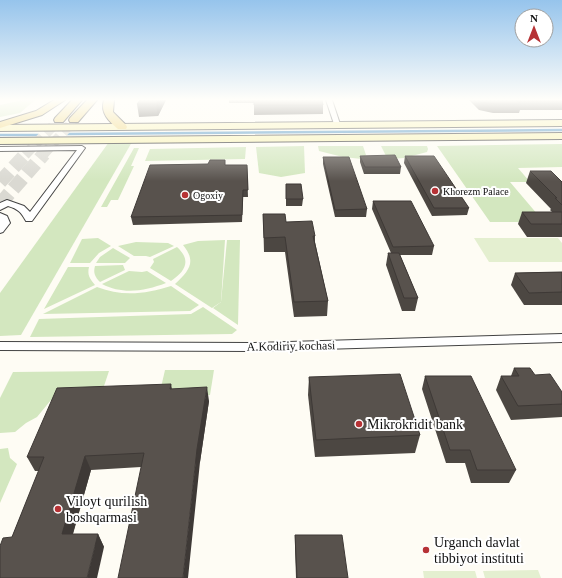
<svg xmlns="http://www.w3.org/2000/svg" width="562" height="578" font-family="Georgia,serif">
<rect width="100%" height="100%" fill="#fefcf4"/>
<!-- green -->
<g fill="#d3e7bf">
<polygon points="23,100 35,100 20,113 0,117 0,105"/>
<polygon points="109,142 132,142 21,335 0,336 0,293"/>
<polygon points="562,144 562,167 518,168 530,182 510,182 544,222 490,222 437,146"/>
<polygon points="304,146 305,173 281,177 259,173 256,147"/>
<polygon points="318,146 363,146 366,155 362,159 343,157 319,151"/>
<polygon points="381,146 427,146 428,149 427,152 404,158 390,159 387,158"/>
<polygon points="246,147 245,159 145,161 150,149"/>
<polygon points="134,148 139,148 131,166 134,166 118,200 111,200 107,207 101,207"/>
<polygon points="98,238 111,246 99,253 90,263 70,263 82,239"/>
<path d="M225 240 221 302 212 308 175 284C189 271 197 262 183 245L198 241Z"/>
<polygon points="227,240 240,240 238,325 213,308 221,302"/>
<polygon points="136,242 168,243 174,246 150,257 146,256 134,256 118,246"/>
<path d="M177 247C192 261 185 271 171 281L150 268 154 262 153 259Z"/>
<polygon points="113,248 130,258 125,263 96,263 100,257"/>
<path d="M123 265 125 270 100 282C95 277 93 273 95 266Z"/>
<path d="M68 267H89C87 275 90 279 95 285L44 309Z"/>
<path d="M129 271 142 272 147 271 166 283C145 291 123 295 102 284Z"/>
<path d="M171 286 199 305 190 311 43 314 97 287C122 297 146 294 171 286Z"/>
<polygon points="203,307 237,330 232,334 30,337 39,319 191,314"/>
<polygon points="165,370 214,370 210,395 159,396"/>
<polygon points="109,371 100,398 51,400 37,417 26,423 15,432 0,433 0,398 13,372"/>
<polygon points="8,448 10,458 17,464 0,503 0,449"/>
</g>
<!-- pitch -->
<g fill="#e4efd0">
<polygon points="474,238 558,238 562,243 562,262 489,262"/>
<polygon points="538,570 541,578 485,578 483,571"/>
<polygon points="423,571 475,571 477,578 424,578"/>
</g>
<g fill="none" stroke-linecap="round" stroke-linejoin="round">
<!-- stream -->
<g stroke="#4990c3" stroke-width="2.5">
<polyline points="67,134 562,130"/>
<polyline points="0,135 38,135"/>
</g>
<!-- primary-tunnel-far1 -->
<g stroke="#dad9d2" stroke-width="10" stroke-dasharray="10 5" stroke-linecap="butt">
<polyline points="25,155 53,126"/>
<polyline points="43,155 74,120"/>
</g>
<!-- primary-tunnel -->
<g stroke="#dad9d2" stroke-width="14" stroke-dasharray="14 6" stroke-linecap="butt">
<polyline points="0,182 26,154"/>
<polyline points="0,204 44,154"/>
</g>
<defs>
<g id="street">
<polygon points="326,100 332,100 340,124 339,125 334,124"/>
<path d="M82 146 85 148 32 221H26C21 212 18 209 8 206L0 210V203L7 200 24 206 30 212 77 150 0 151V147Z"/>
<polygon points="0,213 7,216 10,223 3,232 0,233"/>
<polygon points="562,334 562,342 252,351 0,350 0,342 252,343"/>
</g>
<g id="secondary">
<polygon points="562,120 562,126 0,131 0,125"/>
<polygon points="562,133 562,139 0,144 0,138"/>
</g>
<g id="primary">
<polygon points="54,100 65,100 42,115 0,128 0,122 36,111"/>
<polygon points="72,100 82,100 63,122 55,122 54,120 55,118"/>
<polygon points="87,100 97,100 78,122 70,122 69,120 70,118"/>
<path d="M104 100H114L113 112 126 125 127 127 126 129H118C109 121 100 113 104 100Z"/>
</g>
</defs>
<!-- street casing -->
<use href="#street" stroke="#434343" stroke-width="2"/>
<!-- secondary casing -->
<use href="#secondary" stroke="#323232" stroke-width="2"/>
<!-- primary casing -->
<use href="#primary" stroke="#212121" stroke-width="2"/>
<!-- street -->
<use href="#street" fill="#fff" fill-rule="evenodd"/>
<!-- secondary -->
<use href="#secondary" fill="#f9f3b4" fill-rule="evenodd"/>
<!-- primary -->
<use href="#primary" fill="#eed374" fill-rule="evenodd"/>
</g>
<!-- wall -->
<g fill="#4c4742">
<polygon points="166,100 158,116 139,117 137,104"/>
<polygon points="229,100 322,100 323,105 323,114 254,115 254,103 229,103"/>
<polygon points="469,100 562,100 562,110 520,110 519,113 493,113 479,110"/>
<polygon points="360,156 401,167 400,174 364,174 360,162"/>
<polygon points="405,156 469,208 467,215 432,216 404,163"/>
<polygon points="323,157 367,209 366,217 335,217 323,164"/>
<polygon points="225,160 225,165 247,165 248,197 243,197 242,222 133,225 131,217 208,164"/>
<polygon points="530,171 562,182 562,237 527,237 518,224 522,212 552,212 550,210 551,209 526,183"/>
<polygon points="286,184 303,199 302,206 286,206"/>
<polygon points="373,201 434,246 432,255 400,255 418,298 415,311 402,311 386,265 388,253 391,253 372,209"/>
<polygon points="263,214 286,222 315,236 315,242 328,301 327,316 294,317 285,252 264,252"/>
<polygon points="562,272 562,305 524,305 511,285 515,273"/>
<polygon points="514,368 535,375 562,392 562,417 511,420 496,390 501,376 511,376"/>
<polygon points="425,376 516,470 509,483 471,483 465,463 446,463 422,389"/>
<polygon points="309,377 420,435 415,453 315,457 308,395"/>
<polygon points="171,384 172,389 209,401 200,462 141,467 91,470 73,534 98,534 104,547 12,537 39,471 35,471 27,457"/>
<polygon points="295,535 348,578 296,578 295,548"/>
</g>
<!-- shaded-wall -->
<g fill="#3e3936">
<polygon points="158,100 166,100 158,116 156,104"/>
<polygon points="207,387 209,401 200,462 188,578 183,578 197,449"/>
<polygon points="85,456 91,470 69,547 62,534"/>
<polygon points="98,534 104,547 97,578 87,578"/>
</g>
<!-- building -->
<g fill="#58524d" stroke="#3e3936">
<polygon points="140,100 158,100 156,104 137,104"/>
<polygon points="254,100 322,100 323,105 254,105"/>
<polygon points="479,100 562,100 562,101 517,101 521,104 496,104 481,102"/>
<polygon points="395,155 401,167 365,167 360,156"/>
<polygon points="405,156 434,156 469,208 434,208"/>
<polygon points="323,157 349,157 367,209 335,210"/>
<polygon points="210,160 225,160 225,165 247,165 248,190 243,190 242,215 131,217 150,165 208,164"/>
<polygon points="530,171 551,171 562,182 562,205 555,198 557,198"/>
<polygon points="286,184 301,184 303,199 286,199"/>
<polygon points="373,201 411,201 434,246 393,247"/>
<polygon points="522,212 562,212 562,224 531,224"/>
<polygon points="263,214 285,214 286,222 312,221 315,236 313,236 328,301 294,302 285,237 264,238"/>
<polygon points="388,253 399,253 418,298 404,298"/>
<polygon points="562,272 562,292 529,293 515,273"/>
<polygon points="514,368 530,368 535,375 550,374 562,392 562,404 518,406 501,376 519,376"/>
<polygon points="400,374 420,435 316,440 309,377"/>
<polygon points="425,376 471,376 516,470 477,470 470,450 450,450"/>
<polygon points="171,384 170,389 207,387 197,449 183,578 118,578 144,453 85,456 62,534 98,534 87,578 0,578 0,546 3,538 12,537 44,457 27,457 57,388"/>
<polygon points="295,535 342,535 348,578 297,578"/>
</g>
<!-- sky -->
<linearGradient id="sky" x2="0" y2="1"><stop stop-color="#96c4ec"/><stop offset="0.55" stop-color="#fffefa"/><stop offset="1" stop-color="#fffefa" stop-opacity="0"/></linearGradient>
<rect width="562" height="181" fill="url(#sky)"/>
<!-- markers -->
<g fill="#b63235" stroke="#fff" stroke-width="1.5">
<circle cx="435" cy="191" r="4"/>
<circle cx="185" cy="195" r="4"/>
<circle cx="359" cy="424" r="4"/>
<circle cx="58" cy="509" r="4"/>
<circle cx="426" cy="550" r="4"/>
</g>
<g text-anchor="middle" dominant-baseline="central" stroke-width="4" stroke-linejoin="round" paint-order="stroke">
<!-- far-poi labels -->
<g font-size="10" fill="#101010" stroke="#fff" text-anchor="start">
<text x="443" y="191">Khorezm Palace</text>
<text x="193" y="195">Ogoxiy</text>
</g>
<!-- street labels -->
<g font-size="12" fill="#101010" stroke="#fff">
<text transform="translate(291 346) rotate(-1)">A.Kodiriy kochasi</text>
</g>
<!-- near-poi labels -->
<g font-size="14" fill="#101010" stroke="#fff" text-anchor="start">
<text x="367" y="424">Mikrokridit bank</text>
<text x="66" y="501">Viloyt qurilish<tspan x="66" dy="16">boshqarmasi</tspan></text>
<text x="434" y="542">Urganch davlat<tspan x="434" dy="16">tibbiyot instituti</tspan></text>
</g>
</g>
<!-- north arrow -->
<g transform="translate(534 28)"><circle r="19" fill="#ffffff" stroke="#9f9f9f"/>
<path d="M0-3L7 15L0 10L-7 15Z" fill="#b63235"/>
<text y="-6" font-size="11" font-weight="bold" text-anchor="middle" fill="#101010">N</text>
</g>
</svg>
